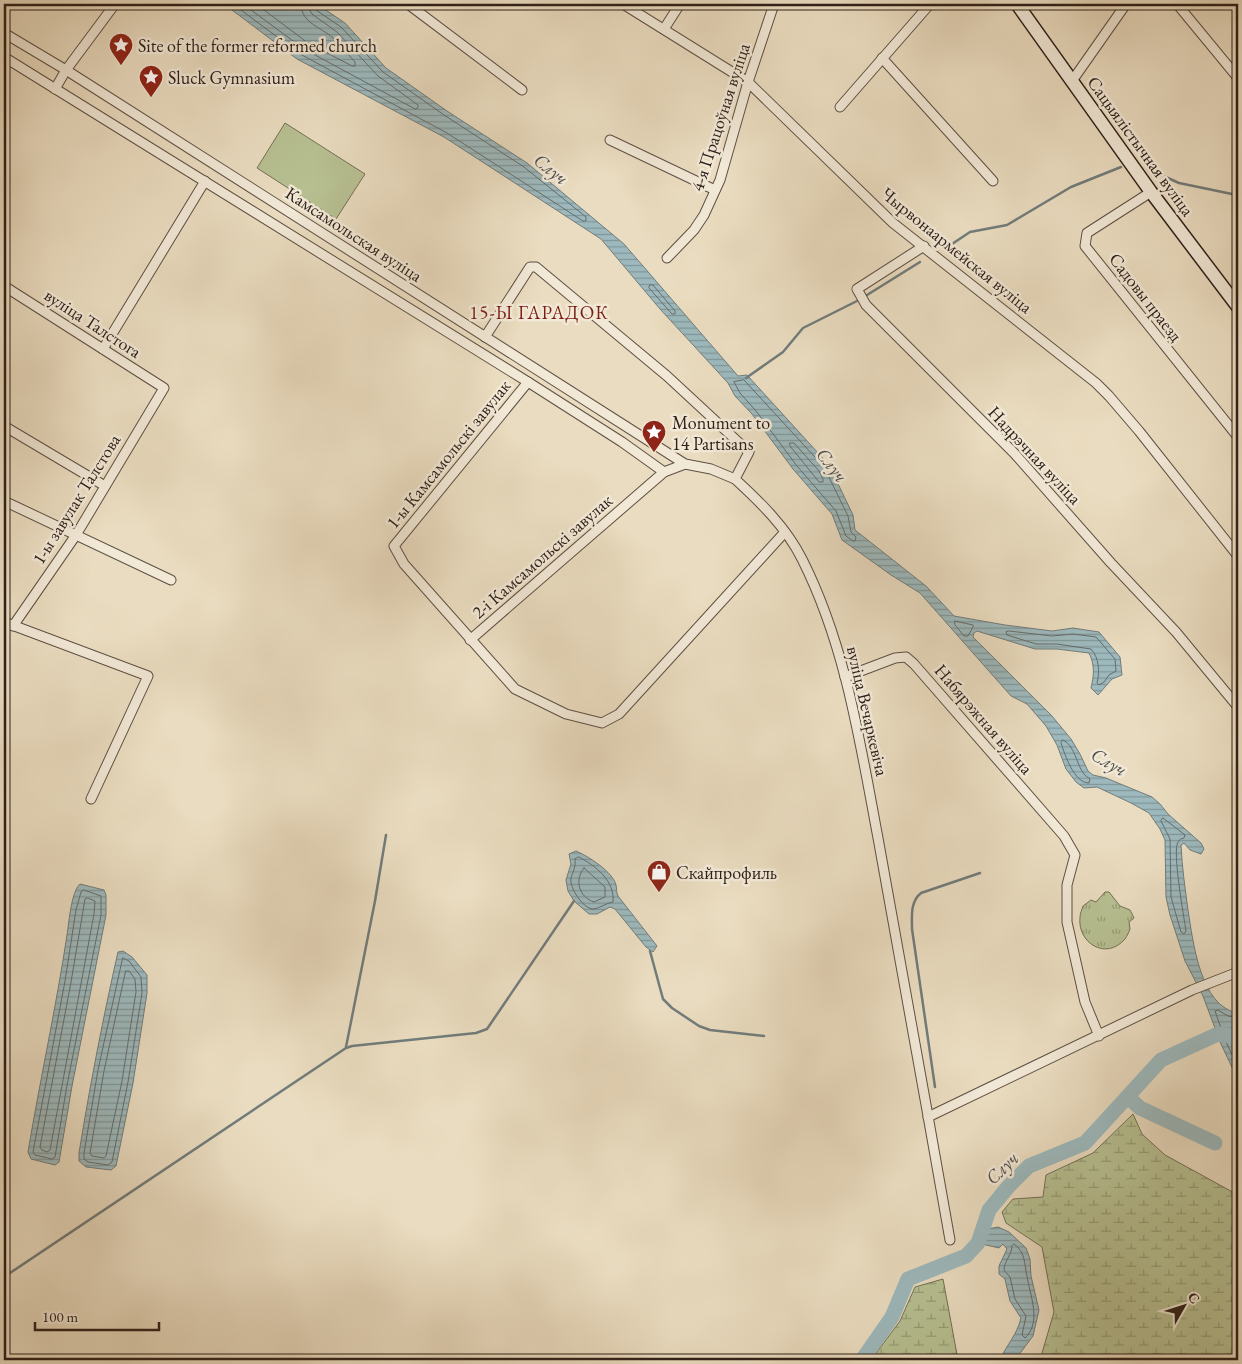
<svg xmlns="http://www.w3.org/2000/svg" width="1242" height="1364" font-family="'EB Garamond',serif">
<defs>
<pattern id="wetland-marsh" width="20" height="14" patternUnits="userSpaceOnUse" patternTransform="scale(1.25)"><rect width="20" height="14" fill="#b7c092"/><path d="M1 5h8M5 5V1M11 12h8M15 12V8" fill="none" stroke="#959c76"/></pattern>
<pattern id="park-tufts" width="24" height="20" patternUnits="userSpaceOnUse" patternTransform="scale(1.25)"><rect width="24" height="20" fill="#b7c092"/><path d="M3 7l-1-3M5 7V3M7 7l1-3M15 17l-1-3M17 17v-4M19 17l1-3" fill="none" stroke="#959c76"/></pattern>
<pattern id="water-rules" width="6" height="5" patternUnits="userSpaceOnUse" patternTransform="scale(1.25)"><rect width="6" height="5" fill="#9db9bd"/><path d="M0 2.5h6" fill="none" stroke="#809699"/></pattern>
</defs>
<rect width="100%" height="100%" fill="#eadcc0"/>
<filter id="stains"><feTurbulence type="fractalNoise" baseFrequency=".004" numOctaves="4"/><feColorMatrix values="0 0 0 0 .2 0 0 0 0 .09 0 0 0 0 .02 0 0 0 .5 -.17"/></filter>
<radialGradient id="worn" r=".72"><stop offset=".6" stop-color="#630" stop-opacity="0"/><stop offset="1" stop-color="#630" stop-opacity=".3"/></radialGradient>
<!-- wetland -->
<g fill="url(#wetland-marsh)" stroke="#737056">
<polygon points="1133,1114 1142,1134 1165,1155 1238,1195 1238,1360 1040,1360 1054,1312 1042,1247 1006,1223 1002,1212 1013,1199 1043,1197 1046,1175 1093,1153"/>
<polygon points="943,1279 958,1360 871,1360 900,1321 915,1287"/>
</g>
<!-- park -->
<path fill="url(#park-tufts)" stroke="#737056" d="M1105 892H1109L1120 906 1130 910 1134 918 1129 922 1130 929C1129 932 1127 936 1125 939 1106 961 1077 943 1080 917 1080 914 1082 909 1083 906L1091 900 1096 902Z"/>
<!-- garden -->
<polygon fill="#b7c092" stroke="#737056" points="285,123 365,174 336,219 257,168"/>
<!-- water -->
<g fill="url(#water-rules)" stroke="#717c7b">
<path d="M224 4H317L345 23 386 68 447 111 527 163 624 244 738 376 747 375 829 465 853 515 855 530 926 586 954 616 1005 625 1052 631 1073 628 1099 632 1120 657 1122 675 1112 679 1098 695 1091 688C1094 675 1095 665 1089 653L1057 649H1035L977 631 974 633 973 637 1052 716 1071 739 1080 754 1088 771 1093 775 1106 778 1152 797 1160 804 1168 814 1201 843 1204 849 1201 854 1190 850 1184 843 1181 845C1182 867 1185 888 1188 910 1193 941 1200 1007 1238 1013V1080L1221 1044 1203 996 1185 961 1170 915 1166 897 1165 840 1160 829 1149 813 1131 803 1097 787 1084 788 1076 782 1066 769 1057 745 1046 726 1027 704 1011 696 920 593 891 575 842 540 832 514 793 469 752 414 735 396 728 383 660 309 601 239 444 137 297 59Z"/>
<path d="M576 851C588 856 613 872 616 885 617 889 616 892 618 896L657 946 653 952 646 947 615 909 610 907 597 914H589L574 901 568 891 566 880 571 864 569 854Z"/>
<path d="M80 884 104 890 106 895V915L72 1086 59 1162 55 1165 31 1159 28 1152C40 1080 56 1008 67 935 69 923 71 892 80 884Z"/>
<path d="M123 951 132 957 147 975V993L133 1083 116 1166 111 1170 86 1167 79 1161V1153C90 1085 103 1018 118 952Z"/>
<path d="M998 1227 1009 1232 1026 1248 1030 1259 1031 1276 1039 1310 1033 1336 1015 1360H1000C1007 1344 1017 1335 1021 1318L1010 1301 1005 1279 999 1274V1266L1007 1249 1003 1244 999 1248 978 1243 983 1230Z"/>
</g>
<g fill="none" stroke-linecap="round" stroke-linejoin="round">
<!-- shore -->
<g stroke="#666c6b" stroke-width="1">
<polyline points="233,4 300,54 447,133 583,221 586,221 586,217 524,167 444,115 383,72 341,27 316,10 315,4"/>
<polyline points="243,4 304,49 415,109 418,108 418,105 378,76 337,32 312,14 309,9 308,4"/>
<path d="M256 4 308 43 352 66H355V62C348 54 341 46 333 38 321 27 301 23 301 4"/>
<polygon points="650,285 653,285 675,311 675,314 672,314 649,288"/>
<polygon points="744,380 824,467 848,516 851,532 856,537 855,541 853,541 846,536 836,511 797,466 756,411 740,393 734,382"/>
<polygon points="790,443 794,443 819,471 823,479 823,482 819,482 790,446"/>
<polygon points="955,621 973,625 973,627 968,636 964,636 955,625"/>
<path d="M1009 631 1052 636 1073 634 1096 637 1115 659 1116 671 1109 675 1104 682 1099 685 1097 683C1100 671 1099 658 1091 649L1057 644H1036L1007 635 1006 632Z"/>
<path d="M1063 740C1075 745 1076 764 1084 774 1085 776 1088 777 1090 779L1089 783C1074 783 1065 755 1061 743Z"/>
<path d="M1163 818 1185 835 1184 838C1181 839 1180 839 1178 842 1172 851 1184 917 1186 931L1184 934 1181 932 1171 897 1170 839 1161 821Z"/>
<path d="M579 857C596 866 615 881 613 902 606 903 600 908 594 909 584 910 569 888 571 878 573 871 576 867 575 859Z"/>
<path d="M584 868 605 887V897L594 902C579 897 574 880 584 868Z"/>
<polygon points="84,890 101,896 101,915 67,1085 55,1157 52,1159 35,1155 33,1152 65,981 76,910 81,892"/>
<polygon points="88,898 95,901 94,914 50,1150 47,1152 42,1150 40,1147 71,982 83,911 85,899"/>
<polygon points="123,958 129,961 141,977 142,993 128,1082 112,1162 108,1165 88,1162 84,1159 84,1153 98,1070"/>
<polygon points="126,971 129,971 135,979 136,992 122,1081 106,1156 104,1158 92,1156 90,1153 104,1071"/>
<polyline points="1238,1018 1228,1016 1218,1010 1215,1011 1226,1042 1238,1067"/>
<path d="M1014 1244C1026 1252 1024 1264 1027 1276 1030 1296 1042 1322 1025 1338L1022 1335 1026 1316 1015 1299 1010 1277 1004 1270C1004 1261 1012 1255 1012 1246Z"/>
</g>
<!-- stream -->
<g stroke="#717c7b" stroke-width="2.5">
<polyline points="1148,169 1179,183 1232,194"/>
<polyline points="946,248 970,232 1007,225 1071,187 1121,167"/>
<polyline points="867,295 920,262"/>
<polyline points="746,378 783,352 803,328 857,301"/>
<polyline points="650,951 663,999 672,1008 699,1026 710,1030 764,1036"/>
<polyline points="346,1047 375,901 386,835"/>
<path d="M935 1087 912 929C912 916 910 902 921 893L980 873"/>
<polyline points="4,1277 346,1048 352,1046 476,1033 487,1029 574,901"/>
</g>
<!-- river -->
<g stroke="#9db9bd" stroke-width="15">
<polyline points="1128,1097 1140,1108 1215,1143"/>
<polyline points="862,1360 892,1317 908,1279 966,1256 978,1243 989,1210 1008,1187 1029,1166 1085,1143 1161,1060 1218,1034 1238,1037"/>
</g>
<defs>
<g id="street">
<polyline points="408,4 522,90"/>
<polyline points="623,4 748,82 893,223 1096,383 1109,396 1139,431 1238,556"/>
<polyline points="1177,4 1238,78"/>
<polyline points="664,29 680,4"/>
<polyline points="4,33 66,70 685,464 711,469 735,479"/>
<polyline points="4,57 528,382 622,442 664,472"/>
<polyline points="882,58 993,181"/>
<polyline points="1072,81 1126,4"/>
<polyline points="55,89 66,70 115,4"/>
<polyline points="840,107 930,4"/>
<polyline points="610,140 715,190"/>
<polyline points="1151,192 1087,233 1085,246 1238,437"/>
<polyline points="924,246 857,289 866,305 1014,453 1111,563 1176,632 1238,707"/>
<polyline points="667,258 694,230 704,215 720,180 748,82 774,4"/>
<polyline points="4,286 164,388 76,535 13,626"/>
<path d="M485 337 530 267H536L667 376 749 452 735 479C760 502 786 527 802 559 846 646 860 743 878 838 903 972 926 1106 950 1240"/>
<polyline points="103,349 205,181"/>
<polyline points="528,382 394,546 404,564 515,689 566,714 602,723 619,714 785,532"/>
<polyline points="4,426 105,486"/>
<polyline points="4,501 171,580"/>
<polyline points="4,622 148,676 91,799"/>
<polyline points="470,640 664,472 685,464"/>
<polyline points="845,677 895,658 906,657 914,664 1064,836 1075,855 1067,885 1067,922 1085,1002 1099,1036"/>
<polyline points="928,1117 1192,990 1238,972"/>
</g>
<polyline id="secondary" points="1017,4 1151,192 1238,307"/>
</defs>
<!-- street casing -->
<use href="#street" stroke="#5e4f43" stroke-width="11"/>
<!-- secondary casing -->
<use href="#secondary" stroke="#2f2019" stroke-width="15"/>
<!-- street -->
<use href="#street" stroke="#f1e8d6" stroke-width="9"/>
<!-- secondary -->
<use href="#secondary" stroke="#f1e8d6" stroke-width="12"/>
</g>
<!-- icons -->
<defs>
<symbol id="sight-pin" viewBox="-11 -11 22 30"><path d="M0 17L-7.5 6A9.5 9.5 0 1 1 7.5 6Z" fill="#8f2418" stroke="#f1e8d6"/><path d="M0-6L1.8-2.2L6-1.7L2.9 1.2L3.7 5.4L0 3.3L-3.7 5.4L-2.9 1.2L-6-1.7L-1.8-2.2Z" fill="#fff"/></symbol>
<symbol id="shop-pin" viewBox="-11 -11 22 30"><path d="M0 17L-7.5 6A9.5 9.5 0 1 1 7.5 6Z" fill="#8f2418" stroke="#f1e8d6"/><path d="M-5-2.5h2.3a2.7 3.5 0 0 1 5.4 0H5L5.5 6h-11ZM-1.5-2.5h3a1.5 2.3 0 0 0-3 0Z" fill="#fff"/></symbol>
</defs>
<g fill-rule="evenodd">
<use href="#sight-pin" x="107" y="31" width="28" height="38"/>
<use href="#sight-pin" x="137" y="63" width="28" height="38"/>
<use href="#sight-pin" x="640" y="418" width="28" height="38"/>
<use href="#shop-pin" x="645" y="858" width="28" height="38"/>
</g>
<g text-anchor="middle" dominant-baseline="central" stroke-width="5" stroke-linejoin="round" paint-order="stroke">
<!-- poi labels -->
<g font-size="18" fill="#2f2019" stroke="#f1e8d6" text-anchor="start">
<text x="138" y="45">Site of the former reformed church</text>
<text x="168" y="77">Sluck Gymnasium</text>
<text x="672" y="422">Monument to<tspan x="672" dy="21">14 Partisans</tspan></text>
<text x="676" y="872">Скайпрофиль</text>
</g>
<!-- street labels -->
<g font-size="18" fill="#2f2019" stroke="#f1e8d6">
<text transform="translate(720 117) rotate(-72)">4-я Працоўная вуліца</text>
<text transform="translate(1141 146) rotate(54)">Сацыялістычная вуліца</text>
<text transform="translate(354 234) rotate(33)">Камсамольская вуліца</text>
<text transform="translate(957 250) rotate(39)">Чырвонаармейская вуліца</text>
<text transform="translate(1146 297) rotate(52)">Садовы праезд</text>
<text transform="translate(93 323) rotate(33)">вуліца Талстога</text>
<text transform="translate(448 454) rotate(-51)">1-ы Камсамольскі завулак</text>
<text transform="translate(1035 455) rotate(47)">Надрэчная вуліца</text>
<text transform="translate(76 499) rotate(-58)">1-ы завулак Талстова</text>
<text transform="translate(542 556) rotate(-41)">2-і Камсамольскі завулак</text>
<text transform="translate(868 711) rotate(77)">вуліца Вечаркевіча</text>
<text transform="translate(984 719) rotate(49)">Набярэжная вуліца</text>
</g>
<!-- water labels -->
<g font-size="19" font-style="italic" fill="#504e4a" stroke="#f1e8d6">
<text transform="translate(551 169) rotate(38)">Случ</text>
<text transform="translate(832 465) rotate(52)">Случ</text>
<text transform="translate(1109 762) rotate(30)">Случ</text>
<text transform="translate(1002 1168) rotate(-45)">Случ</text>
</g>
<!-- neighbourhood labels -->
<g font-size="19" letter-spacing="1" fill="#7a1f14" stroke="#f1e8d6">
<text x="539" y="312">15-Ы ГАРАДОК</text>
</g>
</g>
<!-- margin -->
<rect width="1242" height="1364" fill="none" stroke="#eadcc0" stroke-width="20"/>
<rect x="5" y="5" width="1232" height="1354" fill="none" stroke="#2f2019" stroke-width="2.5"/>
<rect x="10" y="10" width="1222" height="1344" fill="none" stroke="#2f2019"/>
<!-- north arrow -->
<g transform="translate(1184 1306) rotate(51)" stroke="#f1e8d6" stroke-width="4" paint-order="stroke">
<path d="M0-4L9 19L0 12L-9 19Z" fill="#2f2019"/>
<text y="-8" font-size="14" font-weight="bold" text-anchor="middle" fill="#2f2019">С</text>
</g>
<!-- scale -->
<path d="M35 1322v8h124v-8" fill="none" stroke="#2f2019" stroke-width="2.5"/>
<text x="42" y="1322" font-size="15" fill="#2f2019" stroke="#f1e8d6" stroke-width="4" paint-order="stroke">100 m</text>
<rect width="100%" height="100%" filter="url(#stains)"/>
<rect width="100%" height="100%" fill="url(#worn)"/>
</svg>
